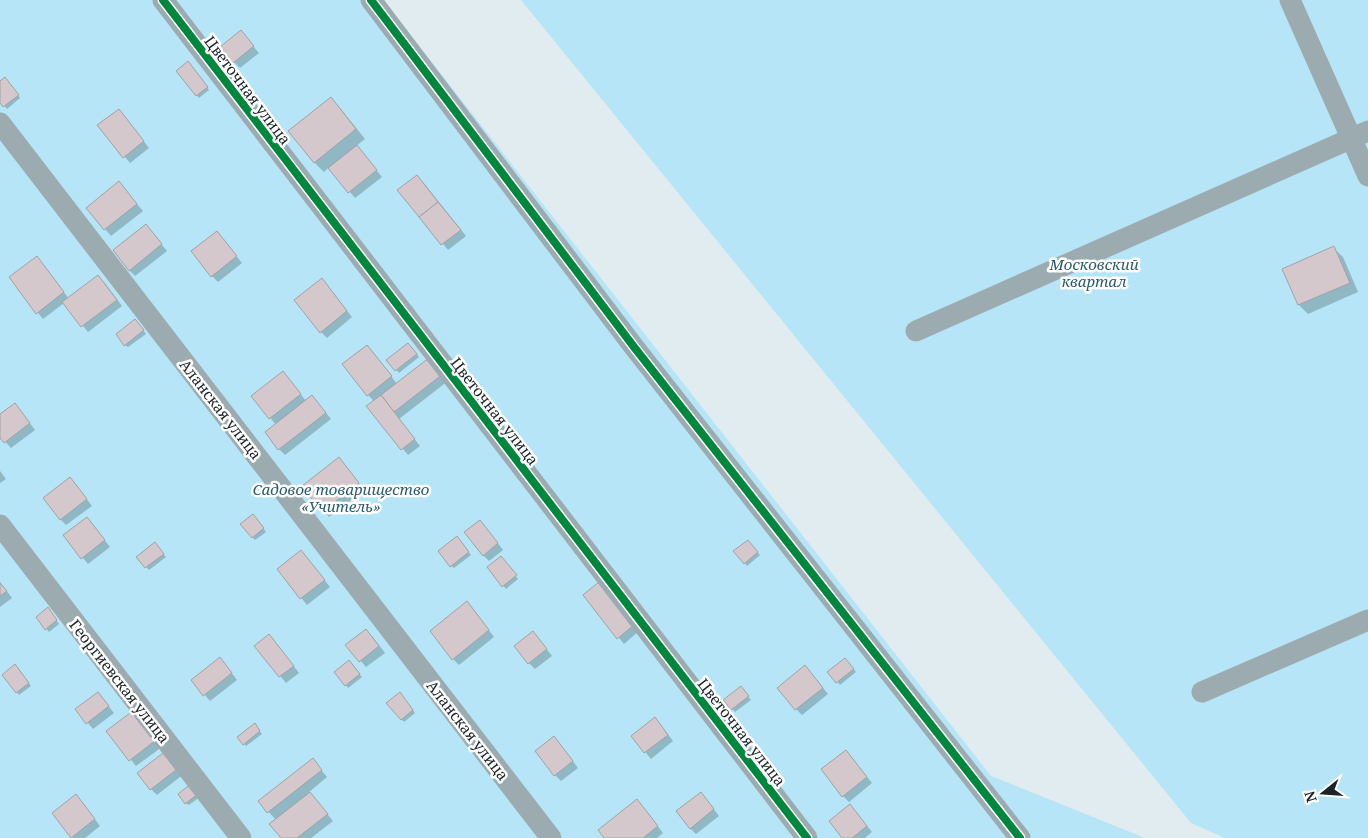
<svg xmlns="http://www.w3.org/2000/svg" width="1368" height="838" font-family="'Noto Serif',serif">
<rect width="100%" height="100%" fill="#e0ecf0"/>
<!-- green -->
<g fill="#b5e5f6">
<polygon points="0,0 383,0 991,776 1145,838 0,838"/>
<polygon points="521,0 1368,0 1368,838 1225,838 1191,823"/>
</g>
<!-- shadow -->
<g fill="#0003">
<polygon points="246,38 259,53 240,68 234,62"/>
<polygon points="191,66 209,90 199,98 197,95"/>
<polygon points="8,81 20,98 7,109 0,101 0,82"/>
<polygon points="340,108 365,139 356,146 382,177 355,198 329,167 324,172 315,163 290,132"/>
<polygon points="125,117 149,148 130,163 99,126"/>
<polygon points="423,182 466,236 448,250 399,190"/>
<polygon points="119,183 143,211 111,236 87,208"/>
<polygon points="146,226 167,251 135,276 129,270"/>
<polygon points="217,232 242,263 218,282 212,276"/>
<polygon points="1333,248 1343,257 1358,292 1308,314 1299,305"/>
<polygon points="43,264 69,299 104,282 122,306 88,332 64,303 43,319 10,278"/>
<polygon points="322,280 352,317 327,338 321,332"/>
<polygon points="138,323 146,334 128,347 125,345"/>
<polygon points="411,347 419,357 399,373 388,360"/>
<polygon points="373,352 397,384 430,359 448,381 399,419 420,446 408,455 368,406 374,401 368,395"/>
<polygon points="289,379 306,401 318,403 331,419 285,455 279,449 276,425 253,396"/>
<polygon points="20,410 35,430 11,448 0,436 0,415"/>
<polygon points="345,465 364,490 329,517 304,487"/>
<polygon points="0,471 6,479 0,483"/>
<polygon points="76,485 92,506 66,525 60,519"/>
<polygon points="87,518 110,547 88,564 65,536"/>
<polygon points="256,518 266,532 255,540 242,524"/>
<polygon points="486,528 503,550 489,561 483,555"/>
<polygon points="459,540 471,555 454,568 451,566"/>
<polygon points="750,544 760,555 747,566 745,563"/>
<polygon points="157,547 166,557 149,570 138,557"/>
<polygon points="301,551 330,587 307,605 278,569"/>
<polygon points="504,560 518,579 506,589 488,567"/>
<polygon points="0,582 12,598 0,607"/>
<polygon points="585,595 639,631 624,644"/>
<polygon points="473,609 494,637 459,665 453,659"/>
<polygon points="50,612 59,624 49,632 37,617"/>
<polygon points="372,636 385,653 366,667 347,645"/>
<polygon points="538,638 552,656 535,669 529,663"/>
<polygon points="275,642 299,673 286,683 256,646"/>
<polygon points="848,662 856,672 840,685 829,672"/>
<polygon points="225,664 237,680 210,701 192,680"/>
<polygon points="352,665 362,677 348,688 346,685"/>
<polygon points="18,668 31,686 19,695 17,692"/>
<polygon points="811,673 828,694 802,715 796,709"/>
<polygon points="743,690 751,700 735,712 725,701"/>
<polygon points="98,693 114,713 93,729 77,710"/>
<polygon points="402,696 415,713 404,722 388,703"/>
<polygon points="133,711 162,747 136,766 108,731"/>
<polygon points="661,725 673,741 651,759 632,736"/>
<polygon points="257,728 262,734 246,746 244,744"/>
<polygon points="560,744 578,768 561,781 555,775"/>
<polygon points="167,752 185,773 157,795 151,789"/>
<polygon points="851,757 872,783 849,802 843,796"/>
<polygon points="313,760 327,777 309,792 333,821 311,838 282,838 276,820 259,801"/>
<polygon points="195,788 201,796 189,805 186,803"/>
<polygon points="706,799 719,816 696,834 690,828"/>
<polygon points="82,802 100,826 85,838 73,838 54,813"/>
<polygon points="643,807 663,833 657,838 605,838"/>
<polygon points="856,812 872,832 865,838 844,838"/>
</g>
<!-- building -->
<g fill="#d5c8cc" stroke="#a1a2a4">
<polygon points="241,30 254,46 233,63 220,47"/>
<polygon points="188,61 208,87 196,96 176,71"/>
<polygon points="5,77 19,95 3,107 0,103 0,81"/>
<polygon points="331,97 356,129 314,163 288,131"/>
<polygon points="119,109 144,141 123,158 97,125"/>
<polygon points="357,145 377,170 348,193 328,168"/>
<polygon points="417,175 438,202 419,217 397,190"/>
<polygon points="119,181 137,204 104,230 86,208"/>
<polygon points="438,202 461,230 441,245 419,217"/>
<polygon points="146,224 162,244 129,271 113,250"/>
<polygon points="217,231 237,256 211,277 191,251"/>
<polygon points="1334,246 1350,283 1298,305 1282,269"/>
<polygon points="37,256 64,292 36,314 9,277"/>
<polygon points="98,275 117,300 81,327 62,302"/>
<polygon points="322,278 347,311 320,333 294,300"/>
<polygon points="135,319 144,330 124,346 116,334"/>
<polygon points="408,343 417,354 395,371 386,360"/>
<polygon points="367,345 392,376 367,396 342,364"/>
<polygon points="430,357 443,374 394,412 381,395"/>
<polygon points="283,371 301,394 269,419 251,396"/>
<polygon points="312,395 326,413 278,450 265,432"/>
<polygon points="381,395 415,439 401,450 366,406"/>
<polygon points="15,403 30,423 4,443 0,438 0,414"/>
<polygon points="339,457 359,483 322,512 302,486"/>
<polygon points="70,477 87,499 60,520 43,498"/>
<polygon points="253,514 264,528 252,538 240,524"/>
<polygon points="87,517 105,540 81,559 63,535"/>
<polygon points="480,520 498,543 483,556 464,532"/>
<polygon points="457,536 469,552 450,567 438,551"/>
<polygon points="748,540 758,552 744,564 733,551"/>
<polygon points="155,542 164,554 145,568 136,557"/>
<polygon points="301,550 325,580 300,599 277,569"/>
<polygon points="501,556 517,575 502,587 487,567"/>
<polygon points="600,581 634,625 617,639 583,595"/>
<polygon points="0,583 7,591 0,596"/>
<polygon points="467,601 489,630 452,660 430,631"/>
<polygon points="48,607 57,620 45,630 36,617"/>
<polygon points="366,629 379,646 359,662 345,645"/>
<polygon points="533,631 547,649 528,664 514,646"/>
<polygon points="269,634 294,666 279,677 254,646"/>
<polygon points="220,657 232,673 203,696 191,680"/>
<polygon points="845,658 854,669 836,683 827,672"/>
<polygon points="349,660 360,674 345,686 334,672"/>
<polygon points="15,664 29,683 16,693 2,675"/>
<polygon points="805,665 823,688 795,710 777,688"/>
<polygon points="741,686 749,696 731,710 723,700"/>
<polygon points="98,692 109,706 86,724 75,709"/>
<polygon points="400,692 413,710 401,720 386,703"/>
<polygon points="134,710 156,740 129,761 106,731"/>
<polygon points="655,717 668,735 644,753 631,736"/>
<polygon points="255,723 260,731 243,745 237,737"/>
<polygon points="554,736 573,761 554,776 535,751"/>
<polygon points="167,750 180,767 150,790 137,773"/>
<polygon points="846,750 867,777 842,797 821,769"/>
<polygon points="313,758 322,770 267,813 258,801"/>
<polygon points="192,783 199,793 185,804 178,794"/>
<polygon points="310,792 328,814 297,838 281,838 269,824"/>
<polygon points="701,792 714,809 690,829 676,811"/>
<polygon points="76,794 95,819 71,838 52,813"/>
<polygon points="637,799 658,826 643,838 604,838 598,830"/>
<polygon points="850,804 867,826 852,838 842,838 829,821"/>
</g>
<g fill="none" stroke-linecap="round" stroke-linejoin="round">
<!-- minor -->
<g stroke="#9cabb0" stroke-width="21">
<polyline points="163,0 807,838"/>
<polyline points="371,0 634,347 1020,838"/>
<polyline points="1290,0 1368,176"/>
<polyline points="0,123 551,838"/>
<polyline points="916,331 1368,131"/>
<polyline points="0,525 241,838"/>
<polyline points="1202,692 1368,620"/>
</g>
<defs>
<g id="cycleway">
<polyline points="163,0 807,838"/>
<polyline points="371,0 634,347 1020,838"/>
</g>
</defs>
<!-- cycleway casing -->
<use href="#cycleway" stroke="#fff" stroke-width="11"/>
<!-- cycleway -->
<use href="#cycleway" stroke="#00873e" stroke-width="8"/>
</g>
<g text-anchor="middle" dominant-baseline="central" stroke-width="5" stroke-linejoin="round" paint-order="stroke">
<!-- street labels -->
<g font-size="15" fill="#1c2427" stroke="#fff">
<text transform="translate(248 90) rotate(53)">Цветочная улица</text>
<text transform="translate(221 409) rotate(52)">Аланская улица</text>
<text transform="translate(495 411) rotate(52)">Цветочная улица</text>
<text transform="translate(120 681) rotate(52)">Георгиевская улица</text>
<text transform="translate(468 730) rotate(52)">Аланская улица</text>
<text transform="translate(742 732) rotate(52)">Цветочная улица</text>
</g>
<!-- park labels -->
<g font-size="15" font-style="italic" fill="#2b5c6d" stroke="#fff">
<text x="1094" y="264">Московский<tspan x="1094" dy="17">квартал</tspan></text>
<text x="341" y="489">Садовое товарищество<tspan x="341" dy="17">«Учитель»</tspan></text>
</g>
</g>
<!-- north arrow -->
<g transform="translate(1323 793) rotate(253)" stroke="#ffffff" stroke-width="4" paint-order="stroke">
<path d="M0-4L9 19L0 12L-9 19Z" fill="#1c2427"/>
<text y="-8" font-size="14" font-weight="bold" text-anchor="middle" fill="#1c2427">N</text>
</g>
</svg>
